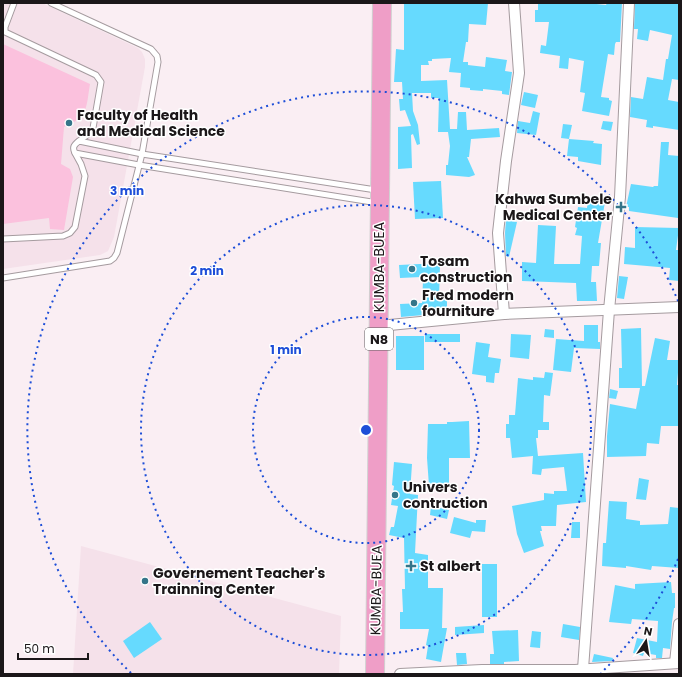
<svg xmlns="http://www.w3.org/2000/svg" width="682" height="677" font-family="Poppins,sans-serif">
<rect width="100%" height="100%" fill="#faeef3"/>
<!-- built -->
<g fill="#f5e1ea">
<polygon points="3,3 42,3 138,48 142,52 145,59 145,67 114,237 108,251 100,255 3,269"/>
<polygon points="81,546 341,616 339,674 73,674"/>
</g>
<!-- green -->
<path fill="#fbc1dd" d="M3 44 90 84C86 107 89 117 64 127L61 164 70 169 73 177 64 230 50 229 49 218 3 224Z"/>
<!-- building -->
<g fill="#66dafe">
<polygon points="404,3 488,3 486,25 469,24 468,42 466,42 463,62 468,62 468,65 485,67 486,57 507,60 505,71 512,72 509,95 502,94 502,91 483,89 483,91 470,90 470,88 460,87 461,73 449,72 451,58 432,59 432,61 428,61 429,65 421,65 421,81 447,80 450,129 457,129 458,112 466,112 467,130 499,128 500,137 471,139 469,157 467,157 475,175 469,177 446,175 446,165 448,165 450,146 448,132 438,132 439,98 431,98 431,93 412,93 413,111 418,125 420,144 417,145 413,134 411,135 412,168 398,169 398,127 411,126 405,110 400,111 399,99 403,99 402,82 394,82 396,49 404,50"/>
<polygon points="538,3 587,3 606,5 607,3 622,3 620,42 616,42 615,44 614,55 608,54 601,97 609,98 609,100 612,101 609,116 582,111 585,93 580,92 584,61 569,58 568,69 559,68 560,56 540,53 541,45 546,46 549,22 535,22 535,10 538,10"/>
<polygon points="635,3 679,3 679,80 672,79 668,100 679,102 679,130 653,126 653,128 646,127 647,120 630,117 631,97 643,99 647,77 663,80 666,59 668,59 672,35 650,30 648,41 637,39 638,29 634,29"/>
<polygon points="524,92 538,95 535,108 521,105"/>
<polygon points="533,111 540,113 536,135 517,133 518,121 530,123"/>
<polygon points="603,121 613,122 611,131 601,129"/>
<polygon points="563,124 572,125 569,139 561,138"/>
<polygon points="569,139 594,141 593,143 602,144 601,165 578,161 578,157 567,156"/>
<polygon points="661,142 669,142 668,155 679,156 678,218 629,211 629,207 626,207 631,184 653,187 654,186 658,186"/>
<polygon points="441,181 443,218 415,219 413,182"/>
<polygon points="588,199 605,202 598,243 601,243 599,266 592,266 591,282 596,282 597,301 577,301 576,283 522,281 522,262 536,263 538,225 556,226 554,264 580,264 582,236 575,235 577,228 575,227 578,207 587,208"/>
<polygon points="506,220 517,222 509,257 506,256 505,233"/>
<polygon points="635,227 679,228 676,250 679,250 679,281 669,280 670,268 624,264 625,247 635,248"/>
<polygon points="420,264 440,265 439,298 447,297 447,313 401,317 400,304 422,303 423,281 420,281 421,277 400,278 399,265"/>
<polygon points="619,276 628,277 624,299 617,298"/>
<polygon points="584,325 598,325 598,342 600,342 600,349 574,348 571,372 553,370 556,339 584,341"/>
<polygon points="641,328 642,386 645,386 655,338 670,341 667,360 679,360 677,385 679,385 679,426 661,426 659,444 647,443 646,456 607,457 607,436 610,404 636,409 640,388 619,388 619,368 622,368 621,329"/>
<polygon points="545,329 554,330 554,338 544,337"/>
<rect x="425" y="334" width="35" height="8"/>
<polygon points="511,334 531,335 529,359 510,357"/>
<rect x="396" y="336" width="28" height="34"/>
<polygon points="476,342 490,344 488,357 501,359 499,373 495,373 494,383 486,382 486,376 472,374"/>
<polygon points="545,372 553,373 550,396 544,395 543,422 549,422 549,430 538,430 538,438 536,438 538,456 583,453 586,502 557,505 556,526 541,526 542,531 540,531 544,546 524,553 517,534 512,506 544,500 544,493 554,494 554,491 567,491 564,467 542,469 541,475 532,474 533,456 512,458 510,438 506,438 506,424 509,424 509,415 515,415 518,378 533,380 533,377 544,378"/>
<polygon points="610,389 618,391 616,399 609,398"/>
<polygon points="469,421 470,458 449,458 449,485 429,486 427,458 428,424 447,424 447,422 452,422"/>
<polygon points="394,462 412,464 410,494 418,495 415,553 428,555 428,588 443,588 442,628 447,628 441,662 426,659 428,646 426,645 429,629 400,629 400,612 403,612 402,589 405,589 404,538 389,535 391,527 394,527 398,506 391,505 394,486 392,485"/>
<polygon points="639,478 649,480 646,500 636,499"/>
<polygon points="609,501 627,502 626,519 640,521 640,525 668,524 670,507 679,508 679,568 652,566 651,570 626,566 626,568 602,566 603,543 606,543"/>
<polygon points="431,506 449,510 447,519 430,515"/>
<polygon points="454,517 476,523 476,520 486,520 485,532 472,531 470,538 450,533"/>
<polygon points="572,522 580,522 580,538 571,538"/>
<rect x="482" y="564" width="15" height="53"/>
<polygon points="671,582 672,593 675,593 675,608 674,608 672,622 670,649 663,648 662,658 656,658 656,655 644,653 643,656 633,653 637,638 657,642 658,621 632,619 631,624 609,622 615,585 635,589 635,584"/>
<polygon points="150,622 162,639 134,658 123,641"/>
<polygon points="563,624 580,627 579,640 561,637"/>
<polygon points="484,625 484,633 455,635 455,627"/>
<polygon points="518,630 519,661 504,662 504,664 490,664 490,654 494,654 492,631"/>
<polygon points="532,631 541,632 540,648 530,647"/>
<polygon points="456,653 466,653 467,664 457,665"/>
<polygon points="594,654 613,658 612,661 592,662"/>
</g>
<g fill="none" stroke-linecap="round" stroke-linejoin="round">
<defs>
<g id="lane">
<polyline points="14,3 5,27 5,32 96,75 101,82 93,128 90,133 79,141"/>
<path d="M376 190 142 154 79 141C74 145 72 147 75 153L139 165 378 203"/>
<polyline points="3,239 63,236 70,233 75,227 85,176 81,164 75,153"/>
<polyline points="3,278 110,261 114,258 117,253 142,154 158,62 157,56 151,49 51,3"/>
</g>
<g id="street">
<polyline points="504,314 498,233 506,161 519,73 514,3"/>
<polyline points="379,326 504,314 679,307"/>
<polyline points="675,663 679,624"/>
<polyline points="583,669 609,310 620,197 629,3"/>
<polyline points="400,674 482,670 575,670 679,663"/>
</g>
<polyline id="highway" points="375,674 382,3"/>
</defs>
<!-- lane casing -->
<use href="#lane" stroke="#a59b9f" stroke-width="7"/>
<!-- street casing -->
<use href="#street" stroke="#a59b9f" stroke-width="12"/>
<!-- highway casing -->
<use href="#highway" stroke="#d1d1d1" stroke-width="20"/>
<!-- lane -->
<use href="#lane" stroke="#fff" stroke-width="5"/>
<!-- street -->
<use href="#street" stroke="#fff" stroke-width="10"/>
<!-- highway -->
<use href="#highway" stroke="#ef9ec7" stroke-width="18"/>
</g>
<!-- distance rings -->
<g fill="none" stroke="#1d4ed8" stroke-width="2" stroke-dasharray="2 4">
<circle cx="366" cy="430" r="113"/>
<circle cx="366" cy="430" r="225"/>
<path d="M678 559A338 338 0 0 1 601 673M131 673A338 338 0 1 1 678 301"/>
</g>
<!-- markers -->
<g fill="#357589" stroke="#fff" stroke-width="1.5">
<circle cx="69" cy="123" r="4"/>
<path d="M619 201h4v4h4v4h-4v4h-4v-4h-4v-4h4z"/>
<circle cx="412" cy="269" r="4"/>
<circle cx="414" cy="303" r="4"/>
<circle cx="395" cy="495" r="4"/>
<path d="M409 560h4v4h4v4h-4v4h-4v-4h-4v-4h4z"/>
<circle cx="145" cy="581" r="4"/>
</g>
<g text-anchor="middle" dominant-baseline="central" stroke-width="3" stroke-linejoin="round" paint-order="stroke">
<!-- shield labels -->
<rect fill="#fff" stroke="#5f5d5e" stroke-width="1" x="365" y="328" width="28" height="22" rx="3"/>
<g font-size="13" font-weight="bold" fill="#1b1719">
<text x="379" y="339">N8</text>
</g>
<!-- poi labels -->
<g font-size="14" font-weight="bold" fill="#1b1719" stroke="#fff" text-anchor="start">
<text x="77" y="115">Faculty of Health<tspan x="77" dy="16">and Medical Science</tspan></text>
<text x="612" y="199" text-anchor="end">Kahwa Sumbele<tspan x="612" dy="16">Medical Center</tspan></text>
<text x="420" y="261">Tosam<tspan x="420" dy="16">construction</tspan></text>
<text x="422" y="295">Fred modern<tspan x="422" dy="16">fourniture</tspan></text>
<text x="403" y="487">Univers<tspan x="403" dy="16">contruction</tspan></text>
<text x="420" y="566">St albert</text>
<text x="153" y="573">Governement Teacher's<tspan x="153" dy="16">Trainning Center</tspan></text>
</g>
<!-- street labels -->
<g font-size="14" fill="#1b1719" stroke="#fff">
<text transform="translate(379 267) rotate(-90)">KUMBA-BUEA</text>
<text transform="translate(376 590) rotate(-89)">KUMBA-BUEA</text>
</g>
</g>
<circle cx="366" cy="430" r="6" fill="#1d4ed8" stroke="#fff" stroke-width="2"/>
<g font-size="12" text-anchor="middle" font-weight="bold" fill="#1d4ed8" stroke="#fff" stroke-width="3" stroke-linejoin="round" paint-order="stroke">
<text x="127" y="195">3 min</text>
<text x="207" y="275">2 min</text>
<text x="286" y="354">1 min</text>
</g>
<!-- border -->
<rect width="682" height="677" fill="none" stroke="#1b1719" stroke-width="8"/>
<!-- north arrow -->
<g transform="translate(646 641) rotate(12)" stroke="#ffffff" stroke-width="3" paint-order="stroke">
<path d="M0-3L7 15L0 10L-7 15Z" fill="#1b1719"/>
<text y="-6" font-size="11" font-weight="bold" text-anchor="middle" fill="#1b1719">N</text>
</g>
<!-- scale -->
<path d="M18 653v6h70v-6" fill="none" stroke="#1b1719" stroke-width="2"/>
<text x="24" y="653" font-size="12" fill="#1b1719" stroke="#ffffff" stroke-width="3" paint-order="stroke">50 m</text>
</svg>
